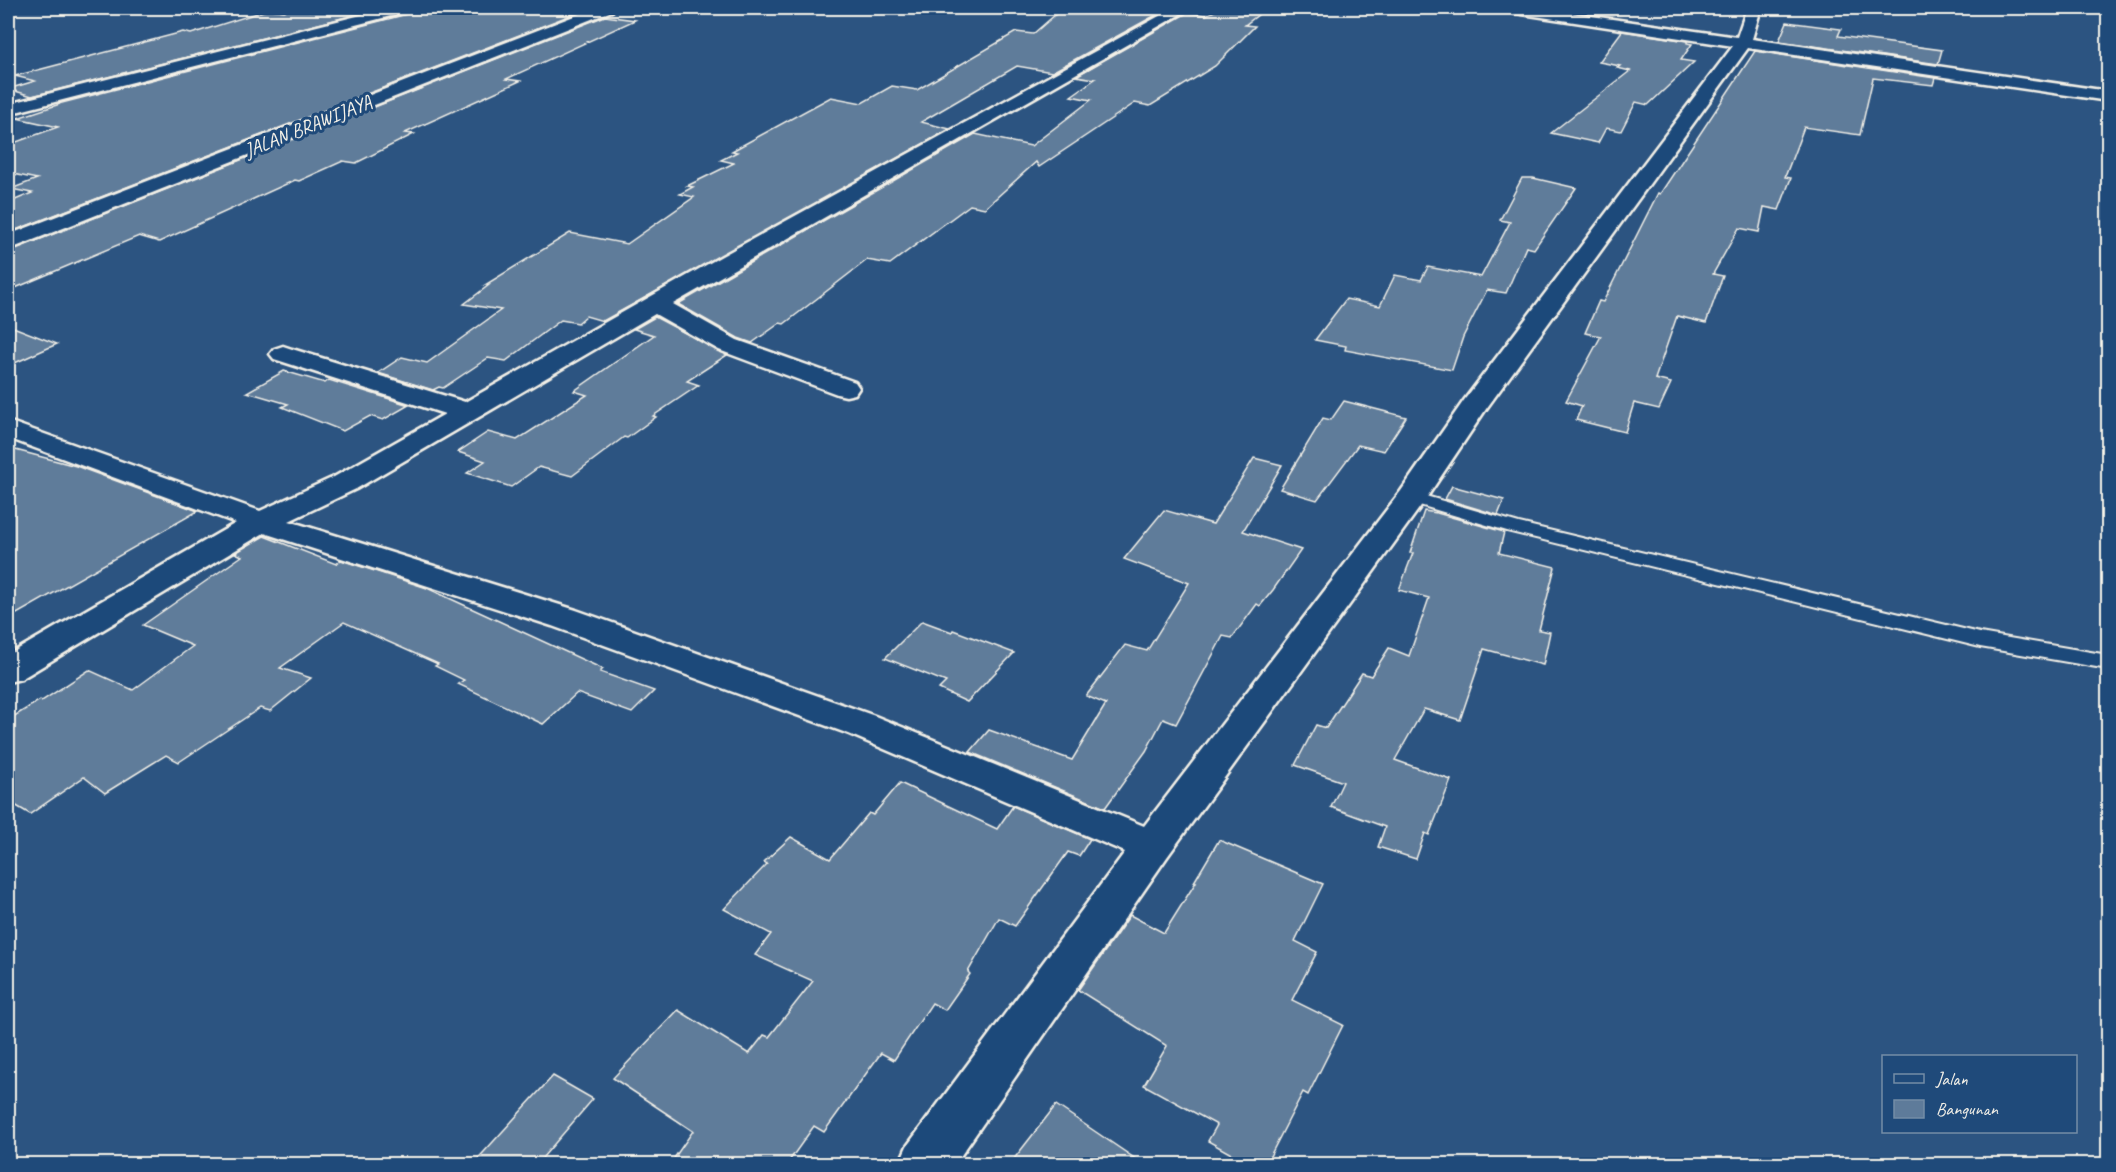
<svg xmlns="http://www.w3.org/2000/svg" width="2116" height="1172" font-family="Caveat,sans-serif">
<rect width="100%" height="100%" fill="#2c5481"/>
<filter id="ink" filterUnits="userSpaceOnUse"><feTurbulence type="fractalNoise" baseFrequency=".0167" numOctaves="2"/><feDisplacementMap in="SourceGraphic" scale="12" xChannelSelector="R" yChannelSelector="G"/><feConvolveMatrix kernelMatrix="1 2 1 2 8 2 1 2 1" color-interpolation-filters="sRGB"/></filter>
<g filter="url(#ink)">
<!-- building -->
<g fill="#5e7b9a" stroke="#f4f1e8" stroke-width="1.5">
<polygon points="295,8 312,11 323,8 382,8 32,96 8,89 35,81 15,76 183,32 191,34 270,9 284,11"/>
<polygon points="414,8 532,8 576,13 8,233 8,203 32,193 11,189 37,179 8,173 8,145 58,127 17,118 60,104 58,104 411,13"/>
<polygon points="1063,8 1134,8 1165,10 1052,72 1017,66 921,122 950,129 603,321 586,316 578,323 561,320 506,361 488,358 443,388 439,387 433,390 378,373 402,357 427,363 501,310 464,304 489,285 485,285 570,233 627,244 694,197 680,194 693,187 687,186 734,163 721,160 737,152 732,151 831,97 862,103 892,86 917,90 1016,32 1033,34"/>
<polygon points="1221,8 1267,8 1245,25 1255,26 1215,66 1150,106 1135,103 1039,167 1036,162 985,208 970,205 890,264 867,260 784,324 780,323 752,343 738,338 678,304 975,134 1031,146 1091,100 1071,96 1095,79 1076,76 1187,13 1206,15"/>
<polygon points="605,16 635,20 506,79 520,81 405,133 414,134 356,163 343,161 299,181 295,180 159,242 139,236 8,291 8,252"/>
<polygon points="1787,22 1841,29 1838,36 1942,50 1938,64 1779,41"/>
<polygon points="1622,31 1687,41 1687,43 1692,44 1681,60 1694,62 1648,105 1636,102 1621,131 1606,128 1598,143 1551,133 1630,71 1617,68 1620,66 1599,62"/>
<polygon points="1755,51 1935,78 1933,85 1873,78 1860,135 1804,127 1785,177 1791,178 1779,210 1764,207 1759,232 1739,228 1713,274 1723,276 1706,323 1677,316 1655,379 1671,383 1659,409 1634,403 1625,432 1576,420 1582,406 1566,401 1601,336 1585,333 1599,301 1603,302 1658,193 1660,194"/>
<polygon points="1522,178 1533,178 1576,188 1534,249 1526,247 1506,293 1487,290 1463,337 1452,370 1345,350 1346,346 1315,340 1346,299 1380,306 1395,275 1421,280 1428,267 1481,277 1510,222 1500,220"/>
<polygon points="655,317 727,355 687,381 699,385 653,416 656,417 627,438 624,437 572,476 539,467 511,487 467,473 485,461 458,452 488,432 517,440 587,395 574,391 654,335 634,329"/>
<polygon points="8,325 57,344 8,366"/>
<polygon points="284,371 325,383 329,380 409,405 383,420 370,416 343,431 282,407 288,404 247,392"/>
<polygon points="1344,401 1406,417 1384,451 1358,445 1317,500 1280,489 1323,418 1331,420"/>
<polygon points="8,448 76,466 198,511 8,619"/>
<polygon points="1254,458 1282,465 1243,531 1301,550 1273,590 1260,606 1257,604 1232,638 1223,636 1176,724 1163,719 1146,751 1105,808 970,752 989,730 1072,760 1106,704 1086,696 1125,645 1147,651 1189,583 1124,559 1164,510 1213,524"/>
<polygon points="1452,486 1504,500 1498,515 1445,499"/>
<polygon points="1424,511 1437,513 1504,532 1499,553 1555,567 1539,630 1550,632 1543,665 1484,649 1460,720 1424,709 1395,760 1451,780 1429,835 1425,833 1416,859 1378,847 1385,827 1331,807 1343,782 1295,765 1316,725 1326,728 1362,673 1371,676 1389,648 1409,656 1429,598 1399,590 1413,553 1410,553"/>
<polygon points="264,536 336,564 341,560 427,588 603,669 600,672 654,691 632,713 577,693 543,724 458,684 464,680 435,666 438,664 344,622 280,668 311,678 270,711 260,708 179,762 166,755 105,793 84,777 30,814 8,801 8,720 40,700 42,701 89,670 133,690 193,646 143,625 242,556 235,553"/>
<polygon points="922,621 952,632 953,630 1014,653 967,702 939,689 946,682 885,658"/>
<polygon points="900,783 997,829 1013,806 1090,839 1079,856 1068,852 1015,926 999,918 968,972 970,974 945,1010 932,1003 894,1060 881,1053 824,1132 814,1126 787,1164 670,1164 693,1131 613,1078 678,1010 749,1054 764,1035 769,1037 813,981 755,955 771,934 724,909 767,864 764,862 791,837 830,859 869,813 873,815"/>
<polygon points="1219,840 1323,884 1295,941 1317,952 1292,1000 1343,1025 1308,1095 1303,1092 1266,1164 1249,1164 1208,1141 1217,1125 1144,1085 1167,1046 1078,990 1130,915 1164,933 1196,882 1194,882"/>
<polygon points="553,1076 593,1099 537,1164 473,1164"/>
<polygon points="1056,1105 1143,1164 1010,1164"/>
</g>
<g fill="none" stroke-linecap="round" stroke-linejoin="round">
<defs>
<polygon id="lane" points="1412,492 1519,523 1980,633 2108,655 2108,669 1980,647 1507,531 1406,501 1403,497 1406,493"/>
<g id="street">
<polygon points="389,8 412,8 410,11 8,114 8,104"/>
<polygon points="595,8 614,8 612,11 8,250 8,235"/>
<polygon points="1174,8 1191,8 673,304 737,340 855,382 859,388 855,394 846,396 837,394 719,350 655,314 356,489 289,521 576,610 875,716 1144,826 1401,491 1465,399 1733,46 1509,12 1504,11 1502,8 1536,8 1737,37 1747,8 1761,8 1752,39 2108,91 2108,101 1748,48 1486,409 1423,503 1167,857 955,1164 899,1164 907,1146 1125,852 849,734 552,626 264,533 21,679 8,682 8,655 236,523 8,438 8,421 260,511 334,477 445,414 274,359 270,354 274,349 283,346 292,349 465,402 722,256"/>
</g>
</defs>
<!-- lane casing -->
<use href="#lane" stroke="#f4f1e8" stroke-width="4"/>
<!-- street casing -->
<use href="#street" stroke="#f4f1e8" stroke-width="5"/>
<!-- lane -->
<use href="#lane" fill="#1f4a7a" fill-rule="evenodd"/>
<!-- street -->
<use href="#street" fill="#1f4a7a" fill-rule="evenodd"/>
</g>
</g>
<g text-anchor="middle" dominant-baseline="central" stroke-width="6" stroke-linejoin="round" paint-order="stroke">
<!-- far-street labels -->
<g font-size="20" fill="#f4f1e8" stroke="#1f4a7a">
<text transform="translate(308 126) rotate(-22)">JALAN BRAWIJAYA</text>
</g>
</g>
<!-- margin -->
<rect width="2116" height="1172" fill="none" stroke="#1f4a7a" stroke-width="30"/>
<rect x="15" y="15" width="2086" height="1142" fill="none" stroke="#f4f1e8" stroke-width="2" filter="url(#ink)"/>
<!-- legend -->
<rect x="1882" y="1055" width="195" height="78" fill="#1f4a7a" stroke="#748da6" stroke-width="1.5"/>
<rect x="1894" y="1074" width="30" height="9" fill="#1f4a7a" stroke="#748da6" stroke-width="1.5"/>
<text x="1936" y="1085" font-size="18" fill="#f4f1e8">Jalan</text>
<rect x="1894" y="1100" width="30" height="18" fill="#5e7b9a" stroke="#748da6" stroke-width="1.5"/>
<text x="1936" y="1115" font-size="18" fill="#f4f1e8">Bangunan</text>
</svg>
